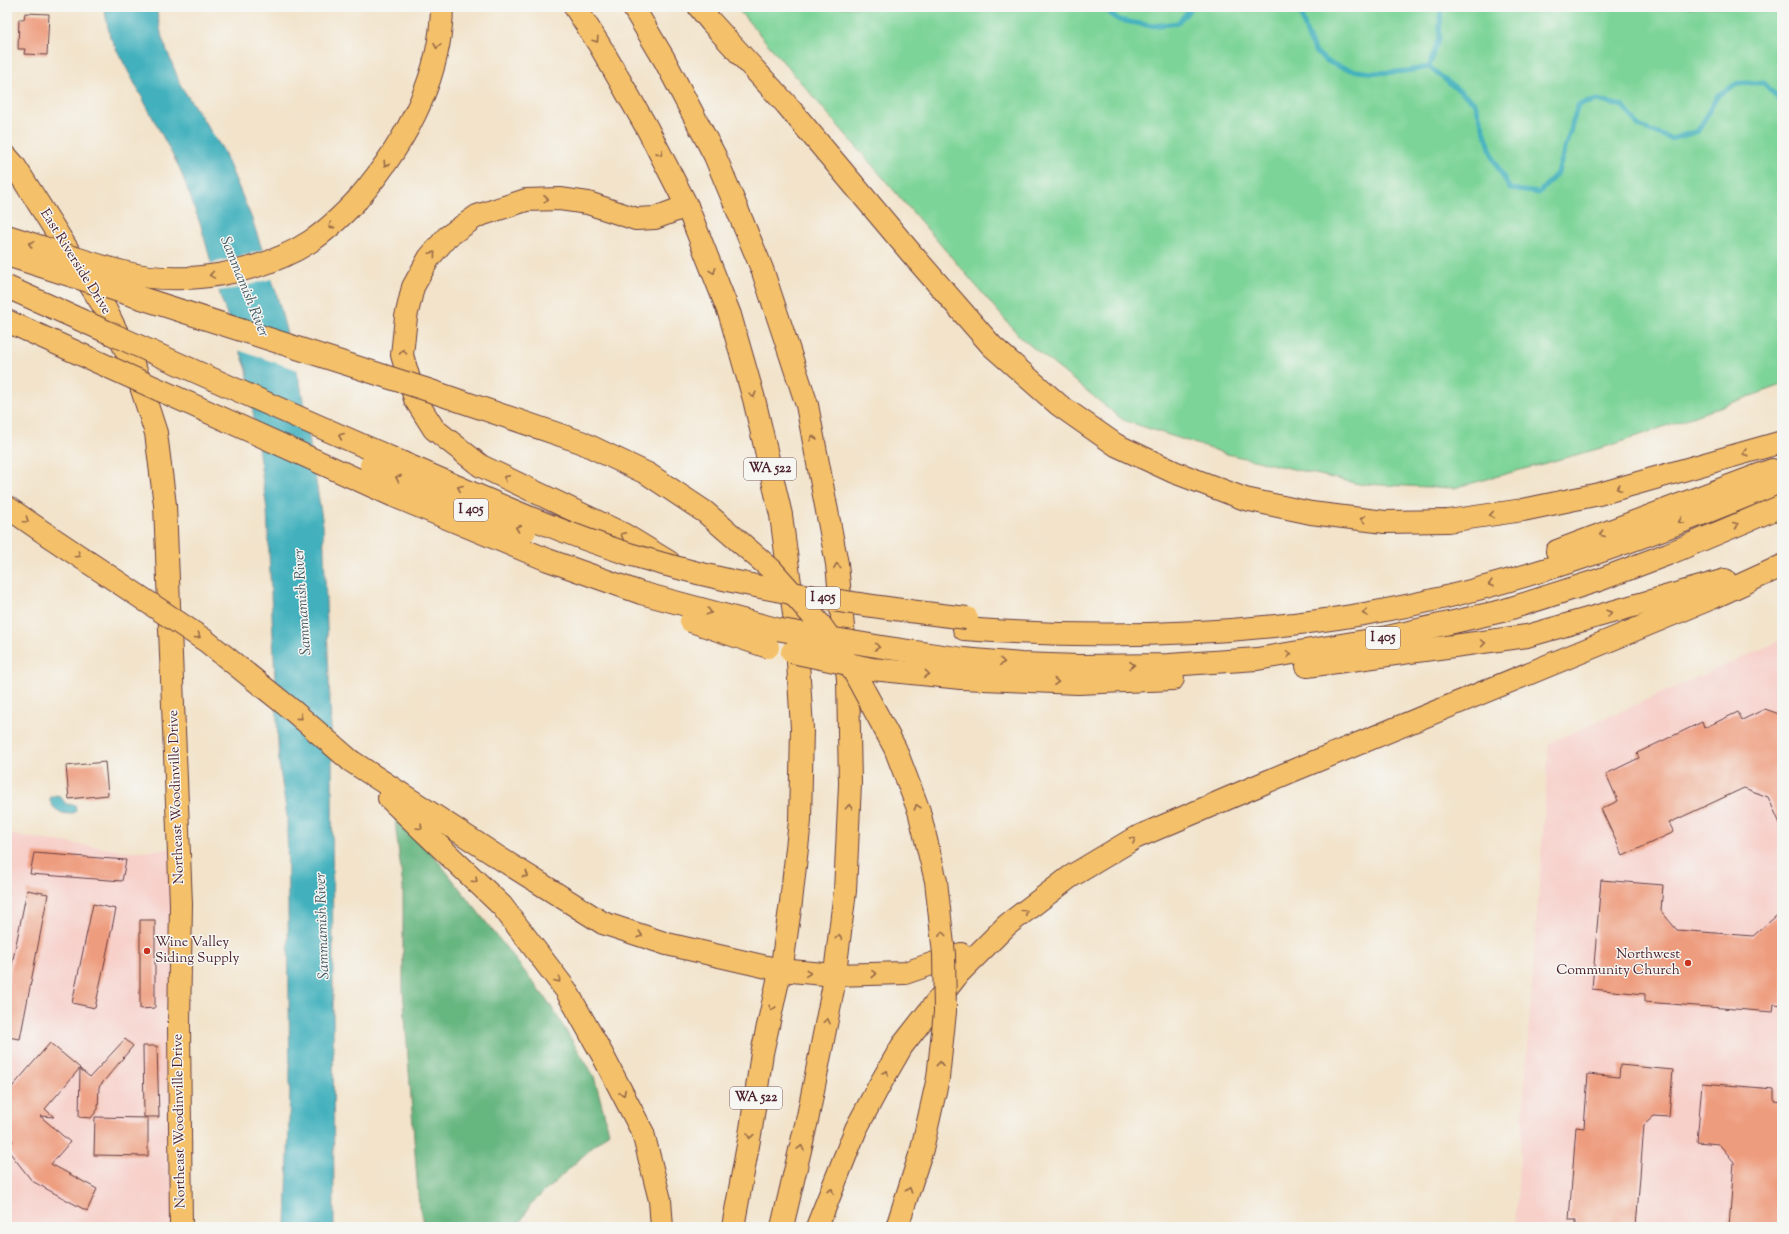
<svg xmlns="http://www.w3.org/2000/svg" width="1789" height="1234" font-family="'Sorts Mill Goudy',serif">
<rect width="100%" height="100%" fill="#f6f6f2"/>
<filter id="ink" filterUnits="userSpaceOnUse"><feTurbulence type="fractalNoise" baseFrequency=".025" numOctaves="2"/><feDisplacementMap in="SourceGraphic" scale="8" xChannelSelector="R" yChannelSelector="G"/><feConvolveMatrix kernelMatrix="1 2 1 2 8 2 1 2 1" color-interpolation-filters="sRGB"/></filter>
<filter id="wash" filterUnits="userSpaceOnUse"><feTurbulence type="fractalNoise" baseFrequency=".012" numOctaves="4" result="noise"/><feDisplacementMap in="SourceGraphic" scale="16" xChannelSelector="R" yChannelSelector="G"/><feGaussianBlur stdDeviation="0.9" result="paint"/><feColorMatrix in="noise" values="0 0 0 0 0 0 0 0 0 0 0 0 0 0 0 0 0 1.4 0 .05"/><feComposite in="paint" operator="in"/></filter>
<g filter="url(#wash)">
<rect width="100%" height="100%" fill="#f2e3ca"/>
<!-- built -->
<g fill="#f7d0ca">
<polygon points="1782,640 1782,1227 1515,1227 1549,743"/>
<polygon points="7,834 130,852 178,848 181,1227 7,1227"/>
</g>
<!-- green -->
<polygon fill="#7dd498" stroke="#647a62" points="736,7 1782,7 1782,385 1612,445 1454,488 1359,484 1227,454 1123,420 1021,338"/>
<!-- forest -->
<polygon fill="#66b680" stroke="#586a56" points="395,806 547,1000 594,1076 609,1132 530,1205 518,1227 425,1227 419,1207 403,989 403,887 396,830"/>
<!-- water -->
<g fill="#42b1bd" stroke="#466874">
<polygon points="104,7 156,7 162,38 181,86 223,150 252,219 276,292 301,388 323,525 332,754 334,1227 286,1227 290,1086 287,816 279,763 267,510 247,370 221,298 201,226 180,169 110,37"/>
<path d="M56 795 60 796 66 804 75 805 76 811C68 819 49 809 50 798Z"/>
</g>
<!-- pier -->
<g fill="#f2e3ca">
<polygon points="264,250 274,278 239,288 217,291 210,264"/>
<polygon points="226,318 291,340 298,370 238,350"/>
</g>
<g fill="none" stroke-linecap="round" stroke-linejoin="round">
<!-- stream -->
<g stroke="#42b1bd" stroke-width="5">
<polyline points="1102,7 1119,20 1152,26 1178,23 1192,7"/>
<path d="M1299 7C1303 20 1308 43 1317 53 1343 79 1396 74 1429 67L1439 38 1441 7"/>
<polyline points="1429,67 1475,103 1494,160 1510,189 1539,193 1558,172 1578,105 1597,100 1623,106 1639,126 1671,139 1698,131 1718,95 1738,83 1764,83 1780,100 1782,104"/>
</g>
</g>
<g id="blocks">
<!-- building -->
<g fill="#ee9c7e">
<polygon points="25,13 49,14 47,55 24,54 25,49 18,49 19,19 24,19"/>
<polygon points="1765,709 1782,715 1782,828 1768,797 1744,788 1669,823 1674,832 1623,856 1601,809 1618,801 1606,774 1639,758 1637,753 1702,722 1704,728 1738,712 1742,720"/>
<polygon points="105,762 108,795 69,799 66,766"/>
<polygon points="34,853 126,860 122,881 30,874"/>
<polygon points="1601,880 1663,885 1661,911 1677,930 1753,936 1782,911 1782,1005 1774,1004 1773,1012 1645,1002 1645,994 1592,989"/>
<polygon points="27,890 48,894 20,1039 7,1037 7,989"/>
<polygon points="93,904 116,909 95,1008 72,1003"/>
<polygon points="140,920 155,920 155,1008 140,1009"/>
<polygon points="125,1039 133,1046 99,1087 98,1109 91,1118 79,1117 80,1069 90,1077"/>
<polygon points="50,1043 80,1068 45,1109 54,1117 40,1116 70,1142 51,1164 97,1189 87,1211 32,1181 7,1149 13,1141 7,1136 7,1093"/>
<polygon points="143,1046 157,1046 159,1117 144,1117"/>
<polygon points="1620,1065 1673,1070 1669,1117 1654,1116 1644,1125 1636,1227 1576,1227 1576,1220 1569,1220 1576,1127 1584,1128 1588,1074 1619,1077"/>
<polygon points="1702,1083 1774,1089 1774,1101 1782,1102 1782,1227 1729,1227 1734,1162 1719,1144 1697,1142"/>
<polygon points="95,1117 148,1118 148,1156 94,1155"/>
</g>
</g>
</g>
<g filter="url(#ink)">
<use href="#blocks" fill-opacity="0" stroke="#633c43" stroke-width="1"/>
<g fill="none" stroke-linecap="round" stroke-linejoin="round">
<defs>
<polyline id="major" points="7,157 14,165 106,310 136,371 156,433 165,505 181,904 179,1026 181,1227"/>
<g id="highway">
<polyline points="575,7 600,46 647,128 687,206 730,315 754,399 781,515 796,629 802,729 800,821 791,902 783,958 762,1053 751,1129 733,1227"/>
<polyline points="633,7 664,59 715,156 762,269 807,405 837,564 848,680 850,784 845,891 833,989 808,1116 782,1227"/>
<polyline points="699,7 711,22 786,104 911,253 992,346 1059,405 1116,445 1174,472 1245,499 1311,513 1385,522 1448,521 1523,510 1599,494 1782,442"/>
<path d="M358 199C404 145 441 79 442 7"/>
<polyline points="7,321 27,330"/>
<polyline points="7,507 46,534"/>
<polyline points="1557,551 1772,470"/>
<polyline points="669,562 623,534 481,466 434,429 415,399 402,355 406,317 413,287 429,258 447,237 477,216 526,200 560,199 588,203 636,219 655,218 687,206"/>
<path d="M964 629C1097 639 1232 636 1364 614 1508 589 1648 538 1782 481"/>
<polyline points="963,659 1021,664 1079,666 1169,665 1257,659 1383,638 1502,611 1599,580 1668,554 1782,506"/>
<polyline points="1307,666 1527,636 1725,580"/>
<polyline points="961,678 1078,683 1173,679"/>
<polyline points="351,761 501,859 603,923 667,944 780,970 835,975 905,973 961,954"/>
<polyline points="389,798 502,906 566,990 602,1054 643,1133 660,1200 662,1227"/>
<polyline points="817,1227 856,1129 879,1086 902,1046 959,973 1007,925 1070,877 1135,838 1292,771 1712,598 1782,566"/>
</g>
</defs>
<!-- major casing -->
<use href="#major" stroke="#633c43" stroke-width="24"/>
<!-- highway casing -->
<use href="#highway" stroke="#633c43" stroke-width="24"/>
<!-- major -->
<use href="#major" stroke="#f4c16a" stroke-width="22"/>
<!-- highway -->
<use href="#highway" stroke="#f4c16a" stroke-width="22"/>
<defs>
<g id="highway-bridge">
<path d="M7 236C46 248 84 262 123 272 181 287 261 274 311 241 329 229 343 215 358 199"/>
<polyline points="7,255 428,390 581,442 648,474 705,512 771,569 819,623 854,672 895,748 919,811 936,881 944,954 945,1012 938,1078 922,1149 897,1227"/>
<path d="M7 287C137 345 266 404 396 460 473 493 549 529 629 554 739 588 853 605 967 618"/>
<polyline points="27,330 394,496 548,560 641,593 776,629 882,647 963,659"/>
<polyline points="371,465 468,509 525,531"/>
<polyline points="46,534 206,641 292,710 351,761"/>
<polyline points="691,621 768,647"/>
<polyline points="792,652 872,669 961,678"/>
</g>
</defs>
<!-- highway-bridge casing -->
<use href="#highway-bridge" stroke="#633c43" stroke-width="24" stroke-linecap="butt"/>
<!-- highway-bridge -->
<use href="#highway-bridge" stroke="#f4c16a" stroke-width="22"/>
</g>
<!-- one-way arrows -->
<defs><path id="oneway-chevron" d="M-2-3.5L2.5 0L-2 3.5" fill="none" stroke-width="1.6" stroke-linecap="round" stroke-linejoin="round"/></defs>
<g stroke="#966847">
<use href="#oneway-chevron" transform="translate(596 40) rotate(57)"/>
<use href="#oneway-chevron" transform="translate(437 46) rotate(101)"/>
<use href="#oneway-chevron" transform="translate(660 153) rotate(63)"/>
<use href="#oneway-chevron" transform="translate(386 164) rotate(124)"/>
<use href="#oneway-chevron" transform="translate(546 199) rotate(-3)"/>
<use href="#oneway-chevron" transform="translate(331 226) rotate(143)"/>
<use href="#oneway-chevron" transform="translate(31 244) rotate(-163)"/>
<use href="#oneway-chevron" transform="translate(433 254) rotate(-50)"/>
<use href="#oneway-chevron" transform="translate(713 271) rotate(69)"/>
<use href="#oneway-chevron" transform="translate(212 275) rotate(171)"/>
<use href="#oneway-chevron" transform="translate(403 352) rotate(-91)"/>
<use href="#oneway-chevron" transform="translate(753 395) rotate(74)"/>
<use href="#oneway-chevron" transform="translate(341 436) rotate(-157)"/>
<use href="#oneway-chevron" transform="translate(813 438) rotate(-102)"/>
<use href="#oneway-chevron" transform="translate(1745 453) rotate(164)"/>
<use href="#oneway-chevron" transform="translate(398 478) rotate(-156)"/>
<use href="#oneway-chevron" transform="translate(506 478) rotate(-153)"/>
<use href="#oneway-chevron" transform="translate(460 488) rotate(-157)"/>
<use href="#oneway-chevron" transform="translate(1619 488) rotate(164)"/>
<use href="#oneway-chevron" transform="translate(1492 515) rotate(171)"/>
<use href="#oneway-chevron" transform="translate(1363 519) rotate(-173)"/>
<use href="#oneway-chevron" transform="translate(26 520) rotate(35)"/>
<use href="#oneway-chevron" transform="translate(1681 521) rotate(159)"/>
<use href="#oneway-chevron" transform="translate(1736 525) rotate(-23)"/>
<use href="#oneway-chevron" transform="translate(518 528) rotate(-159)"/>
<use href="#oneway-chevron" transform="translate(1602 534) rotate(159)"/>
<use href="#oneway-chevron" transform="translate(623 535) rotate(-152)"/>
<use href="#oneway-chevron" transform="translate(78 555) rotate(34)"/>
<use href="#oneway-chevron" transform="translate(837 566) rotate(-97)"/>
<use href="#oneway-chevron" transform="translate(1491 584) rotate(164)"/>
<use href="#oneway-chevron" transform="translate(709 612) rotate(15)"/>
<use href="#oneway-chevron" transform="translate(1365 613) rotate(170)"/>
<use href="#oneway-chevron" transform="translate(1609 613) rotate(-16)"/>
<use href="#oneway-chevron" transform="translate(198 636) rotate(34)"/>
<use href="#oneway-chevron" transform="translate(1483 643) rotate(-9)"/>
<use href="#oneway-chevron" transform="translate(877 647) rotate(9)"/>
<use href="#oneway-chevron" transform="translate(1289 654) rotate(-9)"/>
<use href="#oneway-chevron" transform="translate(1002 662) rotate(5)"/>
<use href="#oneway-chevron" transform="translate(1132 665) rotate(-1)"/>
<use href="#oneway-chevron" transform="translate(927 674) rotate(6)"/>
<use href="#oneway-chevron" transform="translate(1056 682) rotate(3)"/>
<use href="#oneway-chevron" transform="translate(300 717) rotate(41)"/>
<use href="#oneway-chevron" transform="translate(849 807) rotate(-87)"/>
<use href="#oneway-chevron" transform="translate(917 807) rotate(-109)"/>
<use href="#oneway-chevron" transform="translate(420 827) rotate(45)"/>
<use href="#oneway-chevron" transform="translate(1133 840) rotate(-29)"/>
<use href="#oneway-chevron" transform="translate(526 875) rotate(32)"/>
<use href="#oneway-chevron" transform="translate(475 880) rotate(43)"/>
<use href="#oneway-chevron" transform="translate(1025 912) rotate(-38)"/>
<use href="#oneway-chevron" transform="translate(942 934) rotate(-97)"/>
<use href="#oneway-chevron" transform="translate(640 935) rotate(19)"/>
<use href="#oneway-chevron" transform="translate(839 937) rotate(-83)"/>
<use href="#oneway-chevron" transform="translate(808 973) rotate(5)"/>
<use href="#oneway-chevron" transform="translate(874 974) rotate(-2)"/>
<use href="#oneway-chevron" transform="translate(558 980) rotate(53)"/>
<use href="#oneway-chevron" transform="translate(772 1008) rotate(103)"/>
<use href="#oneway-chevron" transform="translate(827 1021) rotate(-79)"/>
<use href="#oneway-chevron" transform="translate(940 1064) rotate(-84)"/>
<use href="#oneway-chevron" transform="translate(886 1073) rotate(-59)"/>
<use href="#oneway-chevron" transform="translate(623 1093) rotate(63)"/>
<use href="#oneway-chevron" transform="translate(750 1136) rotate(101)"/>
<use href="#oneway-chevron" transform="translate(801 1148) rotate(-77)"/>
<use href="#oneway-chevron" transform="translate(909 1190) rotate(-72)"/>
<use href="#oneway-chevron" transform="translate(831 1191) rotate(-68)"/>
</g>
</g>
<!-- markers -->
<g fill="#c8321e" stroke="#f6f6f2" stroke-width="1.5">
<circle cx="147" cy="951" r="4"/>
<circle cx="1688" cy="963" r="4"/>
</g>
<g text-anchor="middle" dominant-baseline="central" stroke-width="3" stroke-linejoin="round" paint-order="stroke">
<!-- shield labels -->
<g fill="#f6f6f2" stroke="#7e6067" stroke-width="1">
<rect x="744" y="458" width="52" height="22" rx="3"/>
<rect x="454" y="499" width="34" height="22" rx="3"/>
<rect x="806" y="587" width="34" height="22" rx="3"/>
<rect x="1366" y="627" width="34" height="22" rx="3"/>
<rect x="730" y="1087" width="52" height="22" rx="3"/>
</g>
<g font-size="13" font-weight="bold" fill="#4a1f2b">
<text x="770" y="469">WA 522</text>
<text x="471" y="510">I 405</text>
<text x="823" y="598">I 405</text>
<text x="1383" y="638">I 405</text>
<text x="756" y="1098">WA 522</text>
</g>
<!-- street labels -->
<g font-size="14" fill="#4a1f2b" stroke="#f6f6f2">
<text transform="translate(75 262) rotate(58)">East Riverside Drive</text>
<text transform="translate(177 797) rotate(-92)">Northeast Woodinville Drive</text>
<text transform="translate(180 1121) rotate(-91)">Northeast Woodinville Drive</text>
</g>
<!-- poi labels -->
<g font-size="14" fill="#4a1f2b" stroke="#f6f6f2" text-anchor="start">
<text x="155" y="943">Wine Valley<tspan x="155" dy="16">Siding Supply</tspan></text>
<text x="1680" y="955" text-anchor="end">Northwest<tspan x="1680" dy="16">Community Church</tspan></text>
</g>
<!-- water labels -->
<g font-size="15" font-style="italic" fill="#475965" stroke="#f6f6f2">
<text transform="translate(244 287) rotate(68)">Sammamish River</text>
<text transform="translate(303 602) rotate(-94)">Sammamish River</text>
<text transform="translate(323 926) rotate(-92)">Sammamish River</text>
</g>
</g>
<!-- margin -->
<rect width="1789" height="1234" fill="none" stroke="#f6f6f2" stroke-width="24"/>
</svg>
